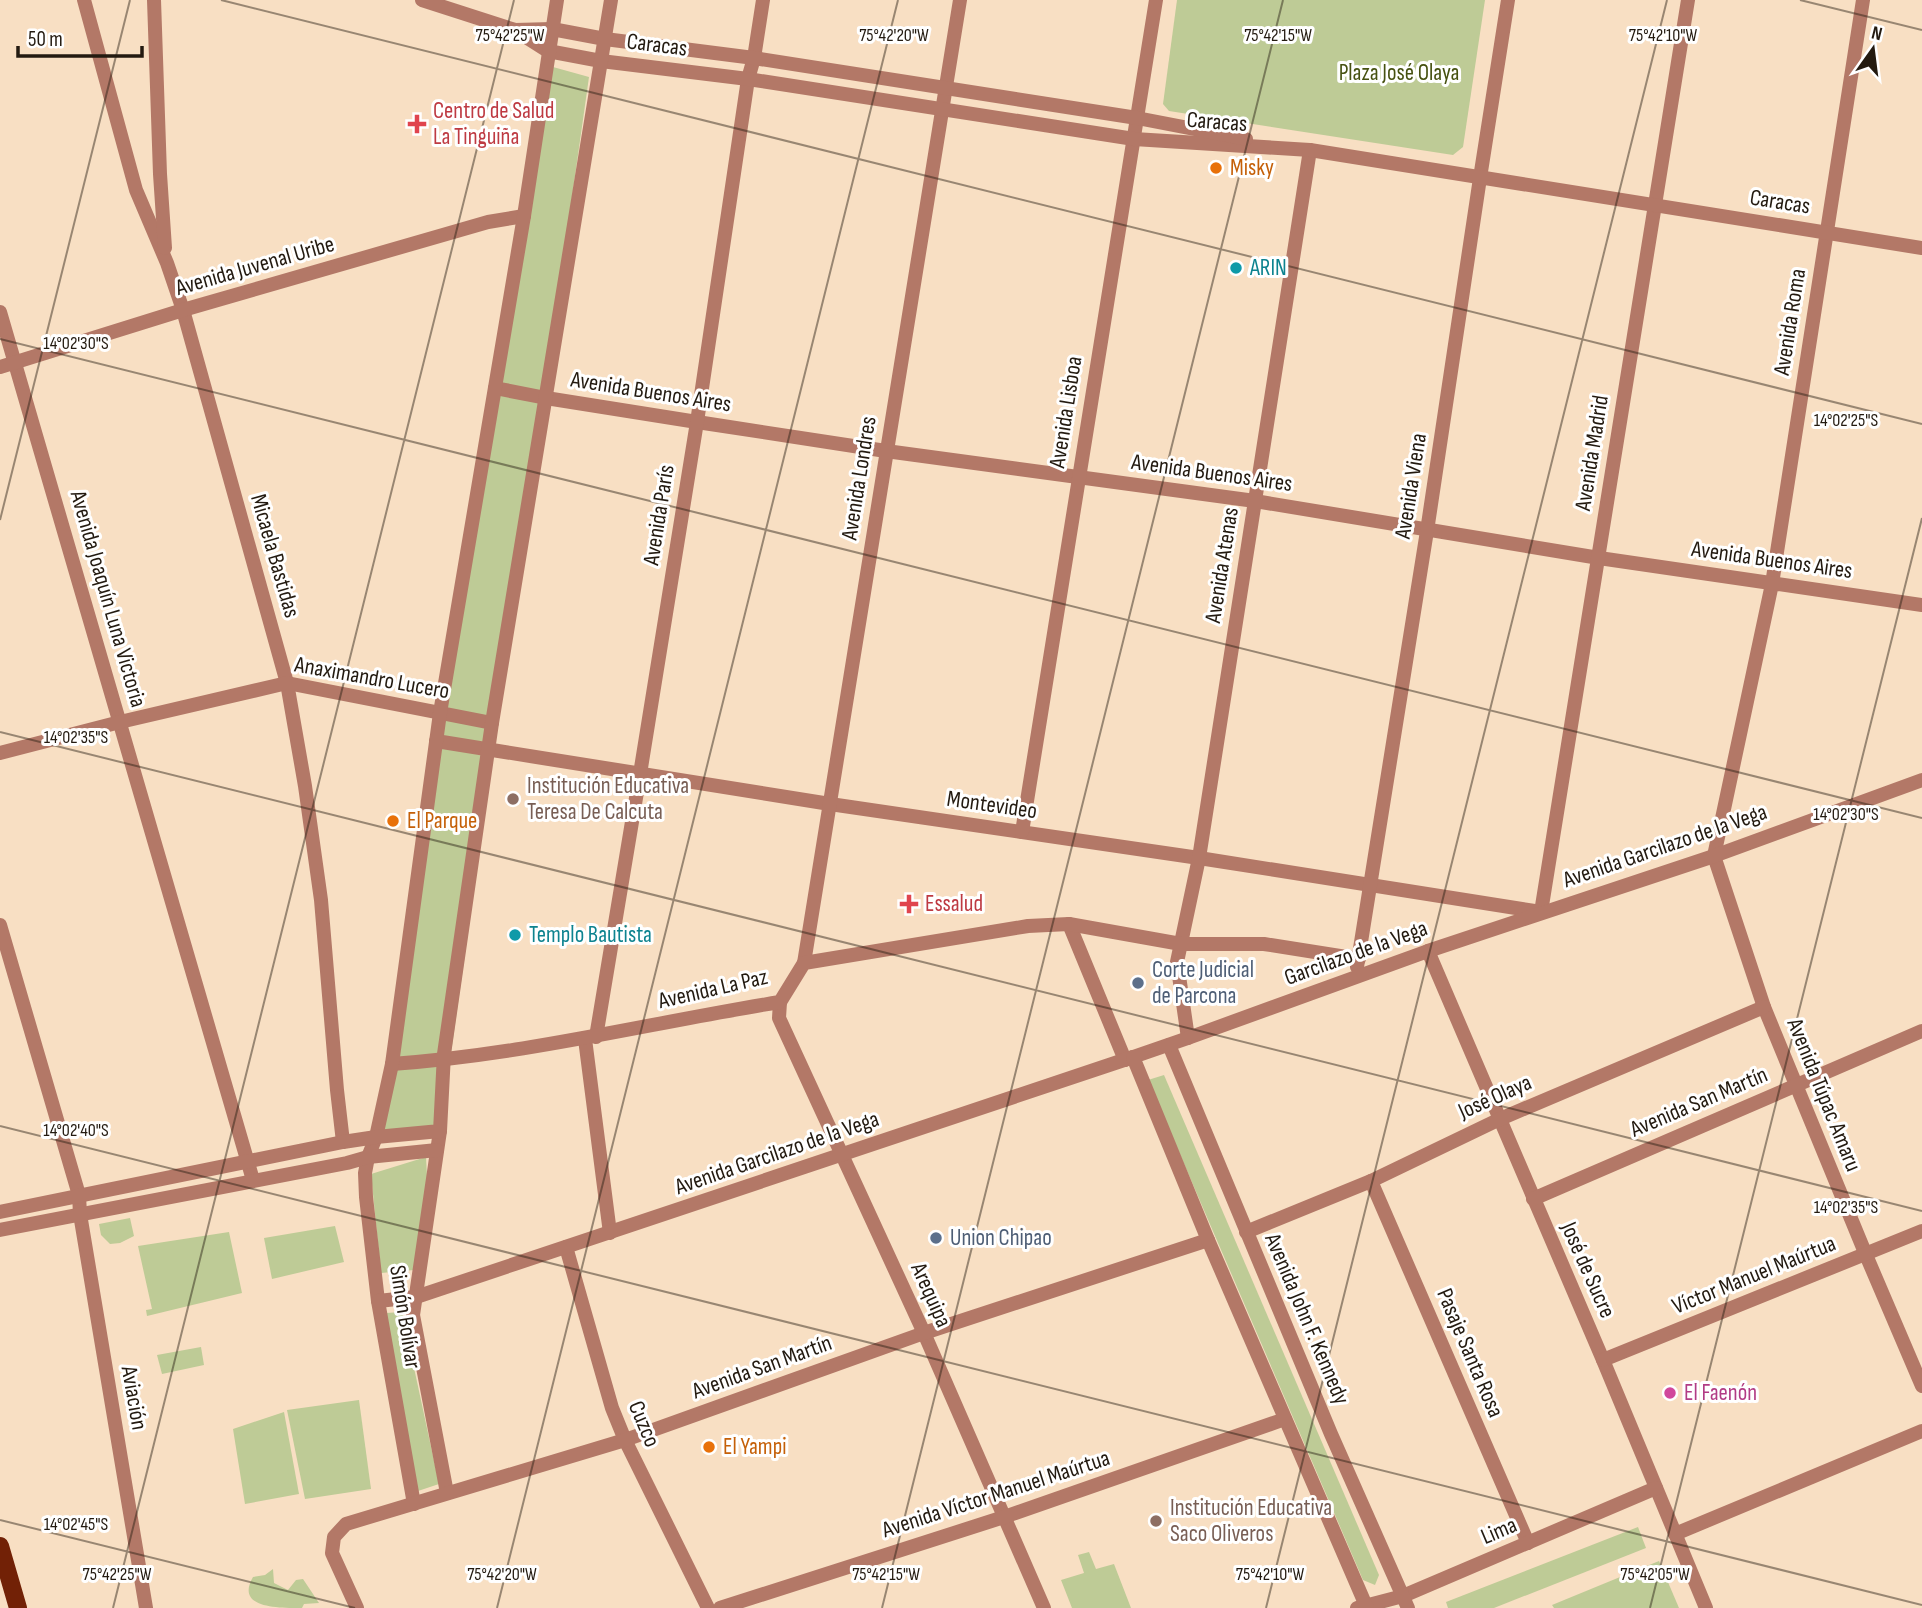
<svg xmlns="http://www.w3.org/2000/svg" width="1922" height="1608" font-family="'Sofia Sans Condensed',sans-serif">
<rect width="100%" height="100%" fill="#f8dfc3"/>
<!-- green -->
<g fill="#becb96">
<polygon points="1177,0 1485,0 1463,147 1453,155 1169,111 1163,104"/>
<polygon points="553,67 589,77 440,1131 376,1137"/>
<polygon points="1164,1075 1379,1575 1375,1585 1363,1580 1148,1080"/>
<polygon points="426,1157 427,1176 414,1270 381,1273 371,1174"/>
<polygon points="130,1218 134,1236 120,1243 110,1244 101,1235 99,1224"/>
<polygon points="335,1226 344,1262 272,1279 264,1238"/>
<polygon points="229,1232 242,1293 147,1316 146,1310 152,1309 138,1246"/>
<polygon points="402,1312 439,1484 418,1491 386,1313"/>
<polygon points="201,1347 204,1365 162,1374 157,1355"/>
<polygon points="359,1400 371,1489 305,1499 287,1410"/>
<polygon points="284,1412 299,1494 245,1504 233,1429"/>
<polygon points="1638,1527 1646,1548 1494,1608 1448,1608 1446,1602"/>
<polygon points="1089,1552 1096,1569 1114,1564 1131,1608 1072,1608 1061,1580 1084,1573 1078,1555"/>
<polygon points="1659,1561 1679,1608 1554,1608 1552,1605"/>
<path d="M273 1569 274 1583 288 1590 296 1580 303 1579 319 1603 304 1604 302 1608C277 1608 235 1608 253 1577L265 1575Z"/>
</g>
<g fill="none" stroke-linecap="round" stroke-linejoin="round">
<!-- minor -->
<g stroke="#b37867" stroke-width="14">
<polyline points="84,0 136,190 167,263 183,310 287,683 305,786 321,900 337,1090 343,1142"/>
<polyline points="154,0 160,174 165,248"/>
<polyline points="422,0 515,30"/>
<polyline points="1863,0 1772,584 1714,856 1764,1007 1866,1255 1922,1386"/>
<polyline points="0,312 253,1180"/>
<polyline points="0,367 183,310 488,222 524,216"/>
<polyline points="495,388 546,398 697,422 886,451 1255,501 1599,558 1922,605"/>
<polyline points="436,741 830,804 1199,858 1541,912 1688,0"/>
<polyline points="0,753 120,722 287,683 492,723"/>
<polyline points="1022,832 1156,0"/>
<polyline points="1069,924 1125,1060"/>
<polyline points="0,925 79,1195 80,1214 146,1608"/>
<polyline points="1428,951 1603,1360 1706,1608"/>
<polyline points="804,963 960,0"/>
<polyline points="1357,967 1427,531 1480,178 1508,0"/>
<polyline points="780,1002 779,1018 924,1333 1044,1608"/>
<polyline points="596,1037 640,774 697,422 748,79 754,58 763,0"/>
<polyline points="1188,1038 1177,962 1199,858 1310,150"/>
<polyline points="585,1039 610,1233"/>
<path d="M392 1064C523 1055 650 1023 780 1002L804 963 1028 926 1069 924 1181 944H1264L1359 959"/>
<polyline points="440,1131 413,1315 447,1493"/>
<polyline points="376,1137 368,1157 365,1173 366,1197 378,1301 414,1504"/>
<polyline points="1371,1181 1528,1543"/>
<polyline points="1533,1199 1922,1031"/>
<polyline points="1246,1232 1371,1181 1500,1119 1764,1007"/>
<polyline points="566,1247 612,1408 625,1440 708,1608"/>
<polyline points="378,1301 416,1297 1133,1057"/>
<polyline points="1603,1360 1922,1231"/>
<polyline points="1675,1534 1922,1431"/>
<polyline points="357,1608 332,1553 334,1537 346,1524 625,1440 924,1333 1208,1240"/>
<polyline points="720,1608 1004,1517 1285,1419"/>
<polyline points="1357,1608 1403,1596 1656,1488"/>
</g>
<!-- tertiary -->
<g stroke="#b37867" stroke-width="14">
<polyline points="515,30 548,51 601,61 748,79 1134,139 1310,150 1922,248"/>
<polyline points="515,30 552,29 605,39 754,58 1137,118 1246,139"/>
<polyline points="1169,1045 1331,1434 1408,1608"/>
<polyline points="376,1137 392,1064 440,713 524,216 557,0"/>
<polyline points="0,1212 343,1142 376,1137 440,1131 444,1054 492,723 611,0"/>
<polyline points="0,1230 347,1163 368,1157 437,1150"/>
<polyline points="1367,1608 1208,1240 1133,1057 1188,1038 1428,951 1714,856 1922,780"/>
</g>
<!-- primary -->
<polyline stroke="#722106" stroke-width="18" points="0,1546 18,1608"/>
</g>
<!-- ticks -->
<path fill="none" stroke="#231a10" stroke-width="2" stroke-opacity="0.45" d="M221 0 1922 424M1800 0 1922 30M0 339 1922 818M0 520 130 0M0 732 1922 1211M0 1126 1922 1605M0 1520 355 1608M113 1608 514 0M497 1608 898 0M882 1608 1283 0M1266 1608 1667 0M1650 1608 1922 518"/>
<!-- markers -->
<g fill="#e0444e" stroke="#fff" stroke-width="2.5">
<path d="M413.5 113.5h7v7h7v7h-7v7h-7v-7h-7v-7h7z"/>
<path d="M905.5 893.5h7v7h7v7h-7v7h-7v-7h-7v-7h7z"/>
</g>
<g fill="#e8710a" stroke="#fff" stroke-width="2.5">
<circle cx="1216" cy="168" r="7"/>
<circle cx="393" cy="821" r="7"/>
<circle cx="709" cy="1447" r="7"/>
</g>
<g fill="#0f9aa8" stroke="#fff" stroke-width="2.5">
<circle cx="1236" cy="268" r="7"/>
<circle cx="515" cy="935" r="7"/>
</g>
<g fill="#8d6e63" stroke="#fff" stroke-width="2.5">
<circle cx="513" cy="799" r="7"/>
<circle cx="1156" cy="1521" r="7"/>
</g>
<g fill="#5c6f8a" stroke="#fff" stroke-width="2.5">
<circle cx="1138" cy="983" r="7"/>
<circle cx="936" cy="1238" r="7"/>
</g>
<circle fill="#d1479c" stroke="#fff" stroke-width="2.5" cx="1670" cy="1393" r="7"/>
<g text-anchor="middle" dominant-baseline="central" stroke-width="6" stroke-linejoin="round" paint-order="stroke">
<!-- street labels -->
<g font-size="23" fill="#231a10" stroke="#fff">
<text transform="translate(657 45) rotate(7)">Caracas</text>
<text transform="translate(1217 122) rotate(4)">Caracas</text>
<text transform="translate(1780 202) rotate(9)">Caracas</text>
<text transform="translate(255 266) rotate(-16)">Avenida Juvenal Uribe</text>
<text transform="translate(1790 322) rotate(-81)">Avenida Roma</text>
<text transform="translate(651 392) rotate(9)">Avenida Buenos Aires</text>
<text transform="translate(1066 412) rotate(-81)">Avenida Lisboa</text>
<text transform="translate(1592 453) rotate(-81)">Avenida Madrid</text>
<text transform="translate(1212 473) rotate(8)">Avenida Buenos Aires</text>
<text transform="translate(859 478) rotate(-81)">Avenida Londres</text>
<text transform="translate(1411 486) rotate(-81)">Avenida Viena</text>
<text transform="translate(659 515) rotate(-81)">Avenida París</text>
<text transform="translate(275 556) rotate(74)">Micaela Bastidas</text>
<text transform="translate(1772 560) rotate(8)">Avenida Buenos Aires</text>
<text transform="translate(1222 565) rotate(-81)">Avenida Atenas</text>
<text transform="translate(108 599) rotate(74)">Avenida Joaquín Luna Victoria</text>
<text transform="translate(372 678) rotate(10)">Anaximandro Lucero</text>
<text transform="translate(992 805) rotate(8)">Montevideo</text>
<text transform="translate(1665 846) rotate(-19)">Avenida Garcilazo de la Vega</text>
<text transform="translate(1356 953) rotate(-20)">Garcilazo de la Vega</text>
<text transform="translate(713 989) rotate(-13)">Avenida La Paz</text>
<text transform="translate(1824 1095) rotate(68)">Avenida Túpac Amaru</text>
<text transform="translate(1495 1097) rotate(-24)">José Olaya</text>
<text transform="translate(1699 1102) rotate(-23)">Avenida San Martín</text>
<text transform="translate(777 1153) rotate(-19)">Avenida Garcilazo de la Vega</text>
<text transform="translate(1588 1270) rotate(66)">José de Sucre</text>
<text transform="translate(1754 1275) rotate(-22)">Víctor Manuel Maúrtua</text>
<text transform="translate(931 1295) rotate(66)">Arequipa</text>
<text transform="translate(405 1317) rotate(81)">Simón Bolívar</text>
<text transform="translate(1307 1319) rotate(67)">Avenida John F. Kennedy</text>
<text transform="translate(1470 1353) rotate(67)">Pasaje Santa Rosa</text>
<text transform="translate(762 1367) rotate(-20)">Avenida San Martín</text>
<text transform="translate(134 1398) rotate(80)">Aviación</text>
<text transform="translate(644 1424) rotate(67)">Cuzco</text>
<text transform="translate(996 1494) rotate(-18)">Avenida Víctor Manuel Maúrtua</text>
<text transform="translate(1499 1531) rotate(-23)">Lima</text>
</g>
<!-- park labels -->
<g font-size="23" fill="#465110" stroke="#fff">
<text x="1399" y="73">Plaza José Olaya</text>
</g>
<!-- health labels -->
<g font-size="23" fill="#be3a42" stroke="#fff" text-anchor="start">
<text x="433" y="111">Centro de Salud<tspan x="433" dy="26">La Tinguiña</tspan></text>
<text x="925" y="904">Essalud</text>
</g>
<!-- food labels -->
<g font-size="23" fill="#c56008" stroke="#fff" text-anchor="start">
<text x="1230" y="168">Misky</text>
<text x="407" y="821">El Parque</text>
<text x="723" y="1447">El Yampi</text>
</g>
<!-- culture labels -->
<g font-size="23" fill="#0d838f" stroke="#fff" text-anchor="start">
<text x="1250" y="268">ARIN</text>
<text x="529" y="935">Templo Bautista</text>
</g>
<!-- education labels -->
<g font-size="23" fill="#785e54" stroke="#fff" text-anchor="start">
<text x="527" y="786">Institución Educativa<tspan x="527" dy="26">Teresa De Calcuta</tspan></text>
<text x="1170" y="1508">Institución Educativa<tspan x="1170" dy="26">Saco Oliveros</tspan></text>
</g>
<!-- service labels -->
<g font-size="23" fill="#4e5e75" stroke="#fff" text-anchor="start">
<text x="1152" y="970">Corte Judicial<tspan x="1152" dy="26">de Parcona</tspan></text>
<text x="950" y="1238">Union Chipao</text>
</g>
<!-- hotel labels -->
<g font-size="23" fill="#b23c85" stroke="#fff" text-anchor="start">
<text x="1684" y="1393">El Faenón</text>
</g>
</g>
<g font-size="18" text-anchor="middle" fill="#231a10" stroke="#fff" stroke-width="6" stroke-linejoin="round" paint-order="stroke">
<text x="510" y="41">75°42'25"W</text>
<text x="894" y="41">75°42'20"W</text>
<text x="1278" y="41">75°42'15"W</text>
<text x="1663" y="41">75°42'10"W</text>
<text x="76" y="349">14°02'30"S</text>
<text x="1846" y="426">14°02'25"S</text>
<text x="76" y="743">14°02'35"S</text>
<text x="1846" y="820">14°02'30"S</text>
<text x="76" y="1136">14°02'40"S</text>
<text x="1846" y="1213">14°02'35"S</text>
<text x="76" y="1530">14°02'45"S</text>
<text x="117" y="1580">75°42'25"W</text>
<text x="502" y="1580">75°42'20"W</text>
<text x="886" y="1580">75°42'15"W</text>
<text x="1270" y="1580">75°42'10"W</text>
<text x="1655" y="1580">75°42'05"W</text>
</g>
<!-- north arrow -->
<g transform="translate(1873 49) rotate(14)" stroke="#ffffff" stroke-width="5" paint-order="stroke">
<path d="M0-5L12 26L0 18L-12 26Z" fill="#231a10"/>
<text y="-10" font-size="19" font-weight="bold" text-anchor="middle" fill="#231a10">N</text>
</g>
<!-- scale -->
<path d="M18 46v10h124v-10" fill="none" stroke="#231a10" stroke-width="3.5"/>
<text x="28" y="46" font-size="21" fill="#231a10" stroke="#ffffff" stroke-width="5" paint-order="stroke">50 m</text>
</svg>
